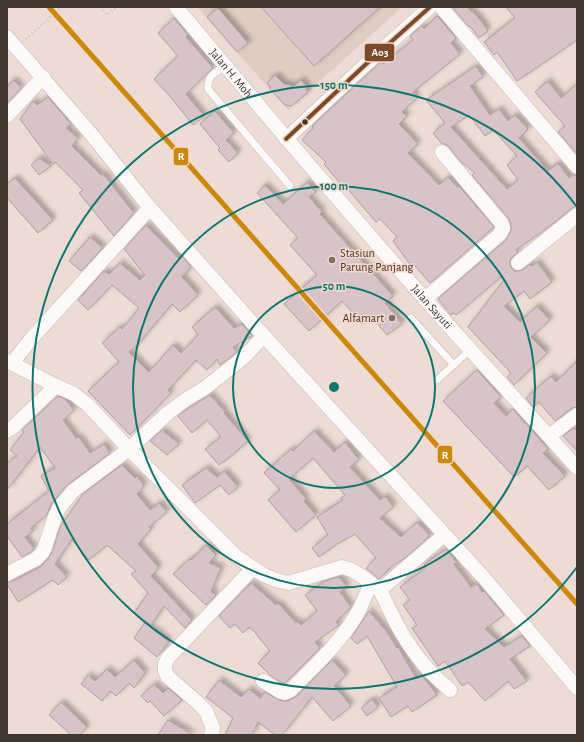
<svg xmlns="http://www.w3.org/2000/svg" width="584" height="742" font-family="'Alegreya Sans',sans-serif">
<defs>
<filter id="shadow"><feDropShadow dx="3.5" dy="-3.5" stdDeviation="2" flood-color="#0004"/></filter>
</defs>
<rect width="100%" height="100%" fill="#eddcd5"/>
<!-- commercial -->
<polygon fill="#dfccc2" points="197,7 402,7 288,110"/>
<!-- building -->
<g fill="#d8c4c8" stroke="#ada09f" fill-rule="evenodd" filter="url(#shadow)">
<polygon points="261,7 380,7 314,66"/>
<polygon points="452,7 467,7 479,18 488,31 479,38 470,26 469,27"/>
<polygon points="506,7 577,7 577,40 517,81 497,52 494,55 484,42 515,18"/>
<polygon points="218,8 248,43 237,52 207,17"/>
<polygon points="437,16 456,38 451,43 460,54 413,92 417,98 402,112 407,116 399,124 418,144 408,153 439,185 448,177 457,187 459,186 494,227 430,283 414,265 412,267 393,241 397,237 380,219 376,222 345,186 343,187 324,164 326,162 302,140 313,128 312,126 370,72 381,62 383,64 413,40 410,36 422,26 424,29"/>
<polygon points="174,18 188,35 186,37 213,68 186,94 204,116 193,125 168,94 154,79 178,56 158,33"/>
<path d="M476 66 483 77 470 86 490 115 499 109 508 121 515 115 528 129 519 138 548 171 558 163 569 178 573 175H577V206L572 208 550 226 516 250 518 252 513 256 510 260V265L511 268 515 271H519L523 270 530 264 532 266 537 262 552 282 530 299 524 291 504 306 520 322 537 306 550 320 531 337 547 353 514 385 507 377 511 373 468 327 504 280 501 277 456 315 454 313 451 315 438 299 506 240 511 231V226L509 219 472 175 475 173 461 162 449 147 445 144H442L433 133 445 123 426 100ZM469 115 485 136 493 130 517 156 507 165 518 180 507 189 451 127Z"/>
<polygon points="275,75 284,84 294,86 301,80 308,88 306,89 308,92 292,106 285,105 269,88 271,87 267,83"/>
<polygon points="14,80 21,88 7,103 7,86"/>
<polygon points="548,81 561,98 577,84 577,154 558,132 565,126 535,92"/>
<polygon points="48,97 71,124 66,128 78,138 72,146 101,175 103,174 134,213 114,236 79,193 83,190 55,162 53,164 20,119 33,101 37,105"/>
<polygon points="215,111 234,133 226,140 238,153 229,162 218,150 220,148 200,124"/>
<polygon points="39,158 51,166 39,175 31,165"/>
<polygon points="15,178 53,220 38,233 7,198 7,184"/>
<polygon points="307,182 316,192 309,197 322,212 320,214 393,296 385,303 402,324 387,335 371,316 362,324 342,301 309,331 284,304 317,275 290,245 298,238 257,193 265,185 283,204"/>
<polygon points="146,225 178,258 181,255 191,267 182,277 198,295 180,312 172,304 138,344 129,352 149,372 173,345 181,353 198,335 192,327 215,307 234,328 242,324 252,336 233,347 237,352 220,365 217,359 207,370 196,360 168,390 171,393 130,435 88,391 119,362 102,343 120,327 122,329 139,308 112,285 88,310 78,300 104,271 109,274 120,263 140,280 145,275 124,249"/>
<polygon points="90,237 103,248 81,271 69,261"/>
<polygon points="577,361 577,407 572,408 555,421 539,402 533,407 526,398 551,376 556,382"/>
<polygon points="477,370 501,397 494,403 506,416 513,409 548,449 543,453 565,476 549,490 527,466 514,477 443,401"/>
<polygon points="210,395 225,412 224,413 248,441 230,457 219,465 205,449 221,437 207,420 192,433 178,416 189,408"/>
<polygon points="58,396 65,399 74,410 63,420 76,438 79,437 90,453 104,444 110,453 66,486 52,503 46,516 31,528 33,531 25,537 34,549 31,552 22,557 7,536 7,524 49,491 41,476 55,468 40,447 7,490 7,463 17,456 10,450 24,432 22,430"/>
<polygon points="574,428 577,431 577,451 563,436"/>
<polygon points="162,430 179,444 167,455 150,441"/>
<polygon points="314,431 334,452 345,442 359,460 350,467 380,500 385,496 393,507 380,518 401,537 417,522 430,536 405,558 391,567 379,579 366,568 376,558 355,534 337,544 319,557 312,548 328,535 317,517 343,500 341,498 345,495 313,458 289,479 306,499 304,501 316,515 296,532 268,500 280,490 264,473 291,449 293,451"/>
<polygon points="122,465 135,478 137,476 144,486 137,494 150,510 159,503 167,512 149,527 151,529 138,544 159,568 151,576 192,620 185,628 164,606 151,625 134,613 148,593 131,574 136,571 107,545 89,560 72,539 55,564 67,577 58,585 53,580 18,602 7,584 7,582 11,582 40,567 48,559 53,550 60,527 83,494"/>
<polygon points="206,468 217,477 224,471 238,487 229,495 220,485 195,503 182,485"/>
<polygon points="206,545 216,555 209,563 221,568 211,591 216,595 206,605 173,574 190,559 191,560"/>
<polygon points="446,549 457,563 454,564 471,587 477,584 482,592 484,591 504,615 485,629 504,647 522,636 530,646 510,659 527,681 514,689 508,681 485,701 468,682 462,686 445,661 438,666 412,628 417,625 403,605 410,600 400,587 425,568 424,564"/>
<polygon points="339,577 347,587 340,592 351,607 336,622 339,625 315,642 320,648 284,684 270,675 258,663 270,651 256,634 256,633 249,627 243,633 235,624 230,628 219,616 251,583 276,605 278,603 296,623 297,621 301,625 317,611 305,595 325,581"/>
<polygon points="369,611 387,632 397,648 398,647 416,678 421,674 437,695 412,712 408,706 391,717 379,698 397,687 367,636 357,644 351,638"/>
<polygon points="145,623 169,642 157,657 134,638"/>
<polygon points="134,660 145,673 134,688 129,683 116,696 110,691 102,701 81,684 88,675 95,681 107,669 115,677"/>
<polygon points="332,660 346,675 334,686 351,706 333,721 312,697 282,735 275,735 258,722 252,735 225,735 233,718 206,697 219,680 241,697 249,689 260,698 265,692 279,700 283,701 288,701 297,696"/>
<polygon points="154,684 163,693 168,688 182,700 164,716 150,701 148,703 141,696"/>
<polygon points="372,699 378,707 367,716 361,708"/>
<polygon points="61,702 87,727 80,735 71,735 49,715"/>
<polygon points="168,720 193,735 158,735"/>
</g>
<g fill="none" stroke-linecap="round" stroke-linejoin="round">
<defs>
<g id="service">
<path d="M225 66C214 74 207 75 208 89L290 186"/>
<polyline points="411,318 454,365"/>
<polyline points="437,380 471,349"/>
</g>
<g id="minor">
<path id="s1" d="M176 7C258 105 340 203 425 299 475 356 527 411 577 468"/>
<polyline points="441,7 577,167"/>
<polyline points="7,37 92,135 150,208 264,336 484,578 577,688"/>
<polyline points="7,116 43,77"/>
<polyline points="286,139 364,66 430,7"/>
<polyline points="518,263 577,215"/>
<polyline points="425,299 500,234 503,228 502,224 442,152"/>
<path d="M7 361 56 386 74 394 88 405 129 449 236 556 253 568 264 575 276 580 288 583 342 567C357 570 367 581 380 590L444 535"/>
<polyline points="12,363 32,338 150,208"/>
<polyline points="7,431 13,427 56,386"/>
<polyline points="549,436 577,415"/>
<polyline points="7,574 36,559 42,553 45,547 54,519 59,508 73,491 129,449 168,413 185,400 205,388 243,358 264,336"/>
<path d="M380 590C391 613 402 637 418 657 427 670 438 680 450 690"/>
<path d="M263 681 281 692 285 693 291 690C314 666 342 641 358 612 363 603 366 593 371 584"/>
<polyline points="211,735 213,728 206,711 197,702 168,677 165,671 165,664 168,658 253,568"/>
</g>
</defs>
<!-- service casing -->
<use href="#service" stroke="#c7bab4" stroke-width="8"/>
<!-- minor casing -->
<use href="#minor" stroke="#c7bab4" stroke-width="15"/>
<!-- path -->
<g stroke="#c8c2bf" stroke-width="2.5" stroke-dasharray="1 3" stroke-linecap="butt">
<polyline points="100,7 107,15 117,7"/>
<polyline points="26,39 61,7"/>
</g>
<!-- service -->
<use href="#service" stroke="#fcfaf9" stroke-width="7"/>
<!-- minor -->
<use href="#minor" stroke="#fcfaf9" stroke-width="14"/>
<defs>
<polyline id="bus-1" points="286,139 364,66 430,7"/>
</defs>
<!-- bus-1 casing -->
<use href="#bus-1" stroke="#f7d9cb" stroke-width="7"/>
<!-- bus-1 -->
<use href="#bus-1" stroke="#7a4b2a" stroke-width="4"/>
<defs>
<polyline id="rail-1" points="49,7 577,604"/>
</defs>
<!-- rail-1 casing -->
<use href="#rail-1" stroke="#f7d9cb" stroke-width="8"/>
<!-- rail-1 -->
<use href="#rail-1" stroke="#c98a0c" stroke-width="5"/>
</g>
<!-- distance rings -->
<g fill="none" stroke="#0f766e" stroke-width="2">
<circle cx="334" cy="387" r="101"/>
<circle cx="334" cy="387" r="201"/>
<path d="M577 567A302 302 0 1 1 577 207"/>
</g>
<!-- markers -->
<circle fill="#40352f" stroke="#f7d9cb" stroke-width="1.5" cx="305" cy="122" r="3.5"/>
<g fill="#7d6f69" stroke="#f7d9cb" stroke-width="1.5">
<circle cx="332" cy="260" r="4"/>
<circle cx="392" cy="318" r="4"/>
</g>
<g text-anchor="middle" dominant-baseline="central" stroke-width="3" stroke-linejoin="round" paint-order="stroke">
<!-- street labels -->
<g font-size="12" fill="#40352f" stroke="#f7d9cb">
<text stroke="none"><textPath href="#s1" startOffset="86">Jalan H. Moh</textPath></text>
<text stroke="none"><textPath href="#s1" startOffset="394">Jalan Sayuti</textPath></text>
</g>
<!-- poi labels -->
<g font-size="12" fill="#40352f" stroke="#f7d9cb" text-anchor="start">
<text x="340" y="253">Stasiun<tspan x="340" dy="14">Parung Panjang</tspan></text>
<text x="384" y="318" text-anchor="end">Alfamart</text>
</g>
</g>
<circle cx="334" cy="387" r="6" fill="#0f766e" stroke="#f7d9cb" stroke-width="2"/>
<g font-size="12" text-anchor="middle" font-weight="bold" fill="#0f766e" stroke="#f7d9cb" stroke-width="3" stroke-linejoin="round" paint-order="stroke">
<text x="334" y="89">150 m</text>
<text x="334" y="190">100 m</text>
<text x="334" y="290">50 m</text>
</g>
<g stroke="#f7d9cb" stroke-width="1.5">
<rect x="364" y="43" width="31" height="19" rx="4" fill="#7a4b2a"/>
<rect x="173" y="147" width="16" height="19" rx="4" fill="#c98a0c"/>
<rect x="437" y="445" width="16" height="19" rx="4" fill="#c98a0c"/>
</g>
<g font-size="11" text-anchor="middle" font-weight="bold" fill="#fff">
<text x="380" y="56">A03</text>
<text x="181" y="160">R</text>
<text x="445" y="459">R</text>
</g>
<!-- border -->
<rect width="584" height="742" fill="none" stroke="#40352f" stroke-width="16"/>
</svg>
